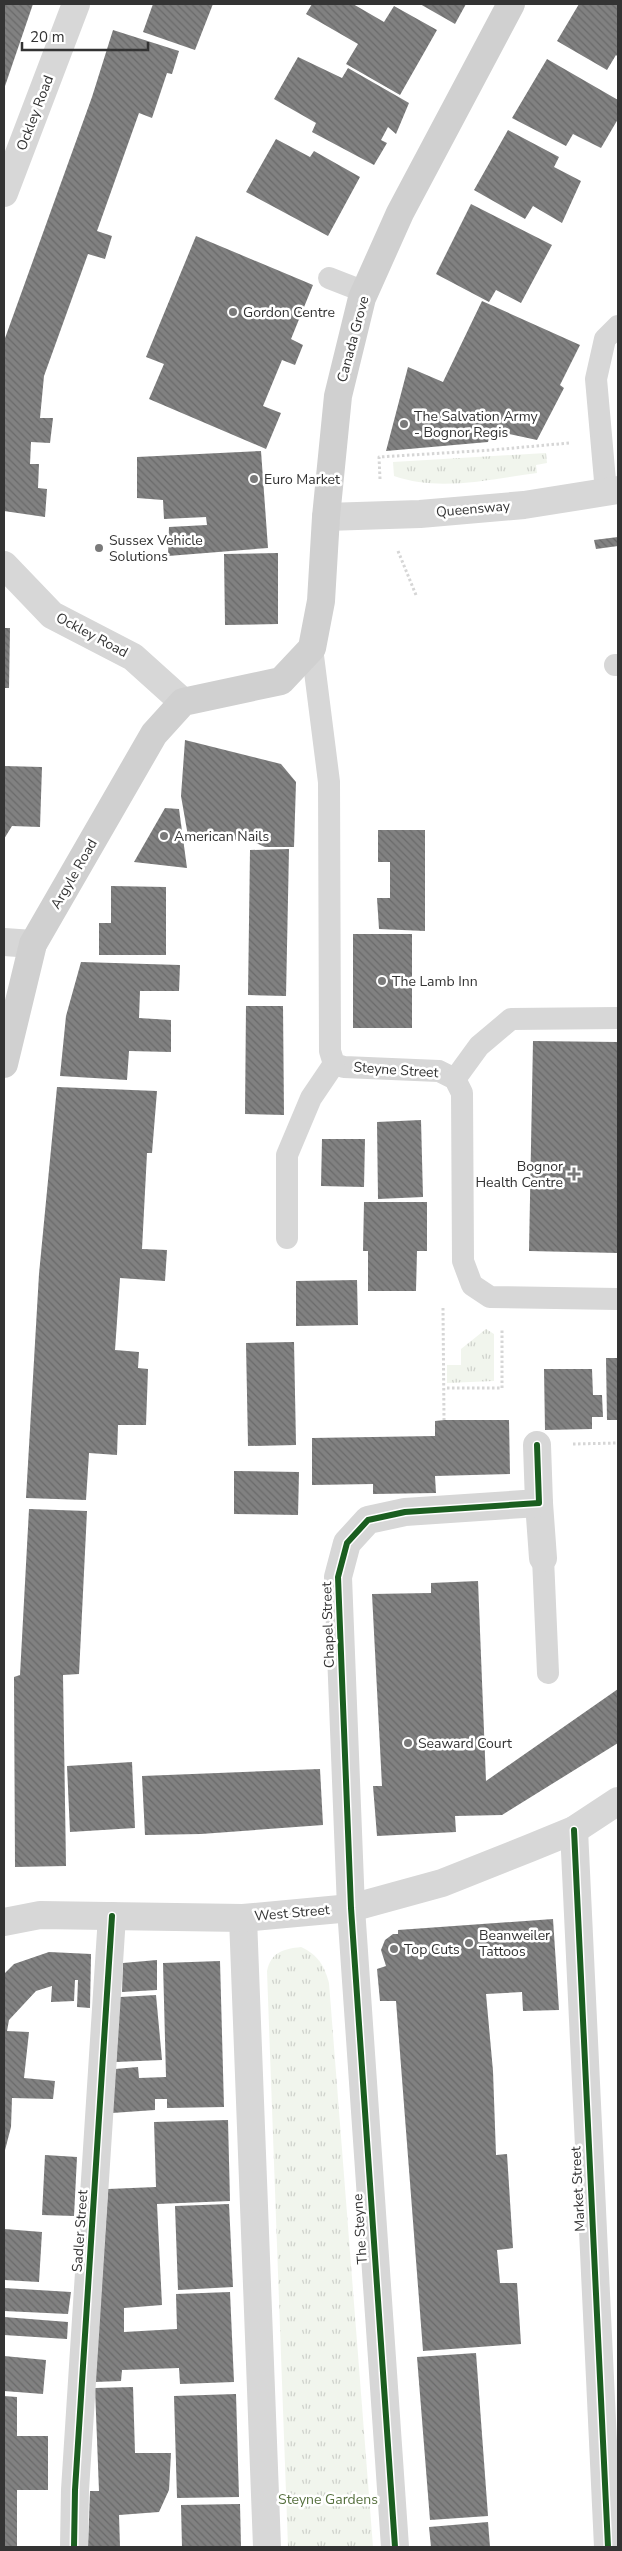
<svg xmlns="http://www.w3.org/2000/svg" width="622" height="2551" font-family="'Nunito Sans',sans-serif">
<defs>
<pattern id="grass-tufts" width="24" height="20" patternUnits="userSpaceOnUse" patternTransform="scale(1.25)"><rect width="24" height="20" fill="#f1f5ed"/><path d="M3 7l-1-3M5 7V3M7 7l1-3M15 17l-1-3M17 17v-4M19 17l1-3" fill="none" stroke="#cfd2cc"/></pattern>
<pattern id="building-back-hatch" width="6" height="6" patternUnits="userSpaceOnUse" patternTransform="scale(1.25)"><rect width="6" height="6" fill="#818181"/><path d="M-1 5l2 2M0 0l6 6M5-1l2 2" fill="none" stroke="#6a6a6a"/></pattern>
</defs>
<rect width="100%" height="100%" fill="#fff"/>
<!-- grass -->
<g fill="url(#grass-tufts)">
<path d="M546 453 547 463 536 465 537 473C490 479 440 492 394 476L393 462Z"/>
<polygon points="486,1329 494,1334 494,1381 447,1383 447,1365 461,1365 461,1349"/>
<path d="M301 1947C318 1955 324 1965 329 1983L373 2547H288L267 1971C271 1952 283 1949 301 1947Z"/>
</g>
<!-- building -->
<g fill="url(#building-back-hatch)">
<polygon points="4,4 33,4 4,89"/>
<polygon points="153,4 213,4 195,50 143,32"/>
<polygon points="312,4 353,4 384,22 394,6 437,30 400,95 346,64 358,44 306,14"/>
<polygon points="420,4 466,4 455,24"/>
<polygon points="579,4 618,4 618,57 616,55 607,70 557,41"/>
<polygon points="113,30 179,51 172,74 167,73 152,118 139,113 97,231 112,236 105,259 88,254 44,376 40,418 53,418 50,443 31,442 30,464 39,464 38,488 47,489 45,517 4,511 4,341 92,97"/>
<polygon points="298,57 342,78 348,68 409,103 396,134 388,127 381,140 387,143 374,165 312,132 316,123 274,99"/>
<polygon points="547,59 618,100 618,119 601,148 573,134 566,146 512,118"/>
<polygon points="508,130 559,157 554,167 581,181 562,223 533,206 525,219 474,190"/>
<polygon points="276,139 310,157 314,151 360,177 328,236 246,192"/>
<polygon points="471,204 552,245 521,303 496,290 489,302 436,274"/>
<polygon points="196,236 313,285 291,339 303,345 295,365 282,360 263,406 281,413 266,449 149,399 164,364 146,357"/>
<polygon points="482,301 580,345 560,385 564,388 537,440 491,430 488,442 386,451 408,367 443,382"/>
<polygon points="261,451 268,548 168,556 169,527 207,525 206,517 164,519 163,500 137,498 137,457"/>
<polygon points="618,537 618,546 596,549 594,540"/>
<polygon points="278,553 278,624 225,625 224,554"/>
<polygon points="4,628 10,628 9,688 4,688"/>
<polygon points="185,740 281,764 296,782 294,847 265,847 252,841 188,836 181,796"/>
<polygon points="4,766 42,767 40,827 12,826 4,839"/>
<polygon points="165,808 179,809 187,868 134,862"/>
<polygon points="378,830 425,830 425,931 379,929 377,898 390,898 390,862 378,862"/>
<polygon points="289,849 286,996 248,995 250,850"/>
<polygon points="111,886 166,887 166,955 99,955 99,923 111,923"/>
<rect x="353" y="934" width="59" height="94"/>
<polygon points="81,962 180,965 179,991 140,991 139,1018 171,1020 171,1052 129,1051 127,1080 60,1076 66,1016"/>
<polygon points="246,1006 283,1006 284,1115 245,1114"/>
<polygon points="533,1041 618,1042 618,1253 529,1251"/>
<polygon points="57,1087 157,1091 152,1153 147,1153 142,1249 167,1250 165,1281 120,1278 115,1350 139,1352 138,1368 148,1369 146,1425 118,1425 117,1455 89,1453 86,1500 26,1498 39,1274"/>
<polygon points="421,1120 423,1197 378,1199 377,1122"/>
<polygon points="322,1139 365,1139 364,1187 321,1186"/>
<polygon points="364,1202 427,1202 427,1251 417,1251 416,1291 368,1291 368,1251 363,1251"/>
<polygon points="357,1280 358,1325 296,1326 296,1281"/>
<polygon points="294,1342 296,1445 248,1446 246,1343"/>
<polygon points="606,1358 618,1358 618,1420 607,1420"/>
<polygon points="544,1369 592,1369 593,1395 602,1395 603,1417 592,1417 592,1429 545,1430"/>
<polygon points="444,1420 509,1420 510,1474 435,1476 436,1493 373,1494 373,1484 312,1485 312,1438 435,1436 435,1421"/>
<polygon points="234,1471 299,1472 298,1515 234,1514"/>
<polygon points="29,1509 87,1511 79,1674 63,1675 66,1866 15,1867 14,1677 20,1675"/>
<polygon points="478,1581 486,1781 618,1689 618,1743 502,1815 455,1816 456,1832 377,1836 373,1786 382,1786 372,1594 431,1593 431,1583"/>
<polygon points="132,1762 135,1828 70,1832 67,1766"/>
<polygon points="320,1769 323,1825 201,1834 145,1835 142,1776"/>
<polygon points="553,1919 559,2010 523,2011 522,1992 486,1994 493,2071 496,2155 507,2154 513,2248 497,2250 500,2283 517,2283 521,2344 423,2351 396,2001 380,2001 377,1969 386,1966 381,1950 385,1940 393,1934 398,1934 398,1930"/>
<polygon points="49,1952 91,1954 90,2008 77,2007 78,1980 75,1980 74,2001 51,2002 52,1986 36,1991 9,2020 7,2031 29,2032 24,2078 55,2081 53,2099 12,2098 11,2127 4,2154 4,1974 14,1964"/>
<polygon points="157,1960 157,1990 122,1992 123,1963"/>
<polygon points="220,1961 224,2107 167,2108 167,2099 155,2099 155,2110 112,2113 115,2069 138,2067 139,2078 166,2077 163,1963"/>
<polygon points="156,1995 162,2060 116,2062 120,1997"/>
<polygon points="228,2120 230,2201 157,2204 162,2305 124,2308 124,2332 177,2329 176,2294 230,2292 234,2382 180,2384 179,2368 122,2370 121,2381 95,2382 108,2189 156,2187 154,2122"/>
<polygon points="45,2155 77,2157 74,2216 42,2215"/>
<polygon points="229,2204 233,2287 178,2290 175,2206"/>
<polygon points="4,2229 42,2232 39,2282 4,2280"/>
<polygon points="4,2288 71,2292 68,2314 4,2311"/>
<polygon points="4,2317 68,2322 67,2339 4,2335"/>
<polygon points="476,2353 488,2516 430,2520 417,2357"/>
<polygon points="4,2356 46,2360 43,2394 4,2391"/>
<polygon points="133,2387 135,2453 171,2453 169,2490 159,2512 119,2515 120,2547 88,2547 90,2491 99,2491 95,2388"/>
<polygon points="236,2394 239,2497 177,2498 174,2396"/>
<polygon points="4,2396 17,2397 17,2436 48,2436 48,2490 17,2490 17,2547 4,2547"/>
<polygon points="240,2504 241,2547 182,2547 181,2505"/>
<polygon points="488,2522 490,2547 431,2547 429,2527"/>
</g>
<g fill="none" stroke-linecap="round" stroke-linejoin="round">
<!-- path -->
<g stroke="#d6d6d6" stroke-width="3" stroke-dasharray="2.5 2.5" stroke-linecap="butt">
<polyline points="380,479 379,457 492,450 569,443"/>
<polyline points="398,551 416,595"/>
<polyline points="443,1308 444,1420"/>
<polyline points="447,1388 502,1388 502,1330"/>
<polyline points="573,1444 618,1443"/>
</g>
<!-- service -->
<g stroke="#d7d7d7" stroke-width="22">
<polyline points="329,278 365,292"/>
<polyline points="606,492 596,379 605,339 618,326"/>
<polyline points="312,648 329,782 330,1051 334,1064 344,1067 439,1071 455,1079 462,1093 463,1261 472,1285 490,1297 618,1299"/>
<polyline points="615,665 618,665"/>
<polyline points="455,1079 479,1046 511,1019 618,1018"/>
<polyline points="287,1238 287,1155 311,1098 334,1064"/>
<polyline points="543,1558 548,1673"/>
</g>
<!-- minor -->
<g stroke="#d7d7d7" stroke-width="28">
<polyline points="4,193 76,4"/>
<polyline points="4,565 52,615 133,657 183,702"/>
<polyline points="4,942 33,944"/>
<polyline points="539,1503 543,1558"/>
<polyline points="574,1830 608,2547"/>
<polyline points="243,1918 267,2547"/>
<polyline points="74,2547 75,2490 112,1916"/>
<polyline points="395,2547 351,1908 338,1577 347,1543 368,1520 405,1512 539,1503 537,1445"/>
</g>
<!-- tertiary -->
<g stroke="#d7d7d7" stroke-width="28">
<polyline points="326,517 420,514 524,505 618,490"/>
<polyline points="4,1922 40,1915 243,1918 351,1908 442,1883 530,1848 574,1830 618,1801"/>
</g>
<!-- secondary -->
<polyline stroke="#d0d0d0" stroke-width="28" points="4,1064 33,944 154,734 183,702 281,681 312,648 321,601 326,517 338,396 362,298 400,213 511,4"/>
<defs>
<g id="cycleway">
<polyline points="574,1830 608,2547"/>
<polyline points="74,2547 75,2490 112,1916"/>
<polyline points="395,2547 351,1908 338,1577 347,1543 368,1520 405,1512 539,1503 537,1445"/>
</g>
</defs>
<!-- cycleway casing -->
<use href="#cycleway" stroke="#fff" stroke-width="9"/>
<!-- cycleway -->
<use href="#cycleway" stroke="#1b5e20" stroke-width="6"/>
</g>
<!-- markers -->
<g fill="#7a7a7a" stroke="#fff" stroke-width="2">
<circle cx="233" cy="312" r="5"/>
<circle cx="404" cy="424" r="5"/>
<circle cx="254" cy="479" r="5"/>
<circle cx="99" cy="548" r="5"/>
<circle cx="164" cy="836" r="5"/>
<circle cx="382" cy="981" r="5"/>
<path d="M571.5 1166.5h5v5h5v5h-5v5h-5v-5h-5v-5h5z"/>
<circle cx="408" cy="1743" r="5"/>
<circle cx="469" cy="1943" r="5"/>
<circle cx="394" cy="1949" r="5"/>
</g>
<g text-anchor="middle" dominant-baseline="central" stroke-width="5" stroke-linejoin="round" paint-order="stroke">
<!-- street labels -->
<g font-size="14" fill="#333" stroke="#fff">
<text transform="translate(35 113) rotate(-69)">Ockley Road</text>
<text transform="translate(353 339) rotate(-75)">Canada Grove</text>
<text transform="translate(473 509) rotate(-5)">Queensway</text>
<text transform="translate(92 635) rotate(28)">Ockley Road</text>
<text transform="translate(74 874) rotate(-60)">Argyle Road</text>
<text transform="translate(396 1070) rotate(4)">Steyne Street</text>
<text transform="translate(328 1625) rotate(-92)">Chapel Street</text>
<text transform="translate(292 1913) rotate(-5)">West Street</text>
<text transform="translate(578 2189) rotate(-93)">Market Street</text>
<text transform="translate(360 2229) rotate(-94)">The Steyne</text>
<text transform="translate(80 2231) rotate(-86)">Sadler Street</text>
</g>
<!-- poi labels -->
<g font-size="14" fill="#333" stroke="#fff" text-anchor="start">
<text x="243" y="312">Gordon Centre</text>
<text x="414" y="416">The Salvation Army<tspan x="414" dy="16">- Bognor Regis</tspan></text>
<text x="264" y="479">Euro Market</text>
<text x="109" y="540">Sussex Vehicle<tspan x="109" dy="16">Solutions</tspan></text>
<text x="174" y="836">American Nails</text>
<text x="392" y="981">The Lamb Inn</text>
<text x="563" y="1166" text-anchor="end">Bognor<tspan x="563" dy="16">Health Centre</tspan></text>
<text x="418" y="1743">Seaward Court</text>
<text x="479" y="1935">Beanweiler<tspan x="479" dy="16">Tattoos</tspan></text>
<text x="404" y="1949">Top Cuts</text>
</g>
<!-- park labels -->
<g font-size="14" fill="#56703f" stroke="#fff">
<text x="328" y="2499">Steyne Gardens</text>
</g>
</g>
<!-- border -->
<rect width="622" height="2551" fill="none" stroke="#333333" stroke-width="10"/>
<!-- scale -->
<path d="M22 42v8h126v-8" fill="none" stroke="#333333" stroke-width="2.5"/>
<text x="30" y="42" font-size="15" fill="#333333" stroke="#ffffff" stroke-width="4" paint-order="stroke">20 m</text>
</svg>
